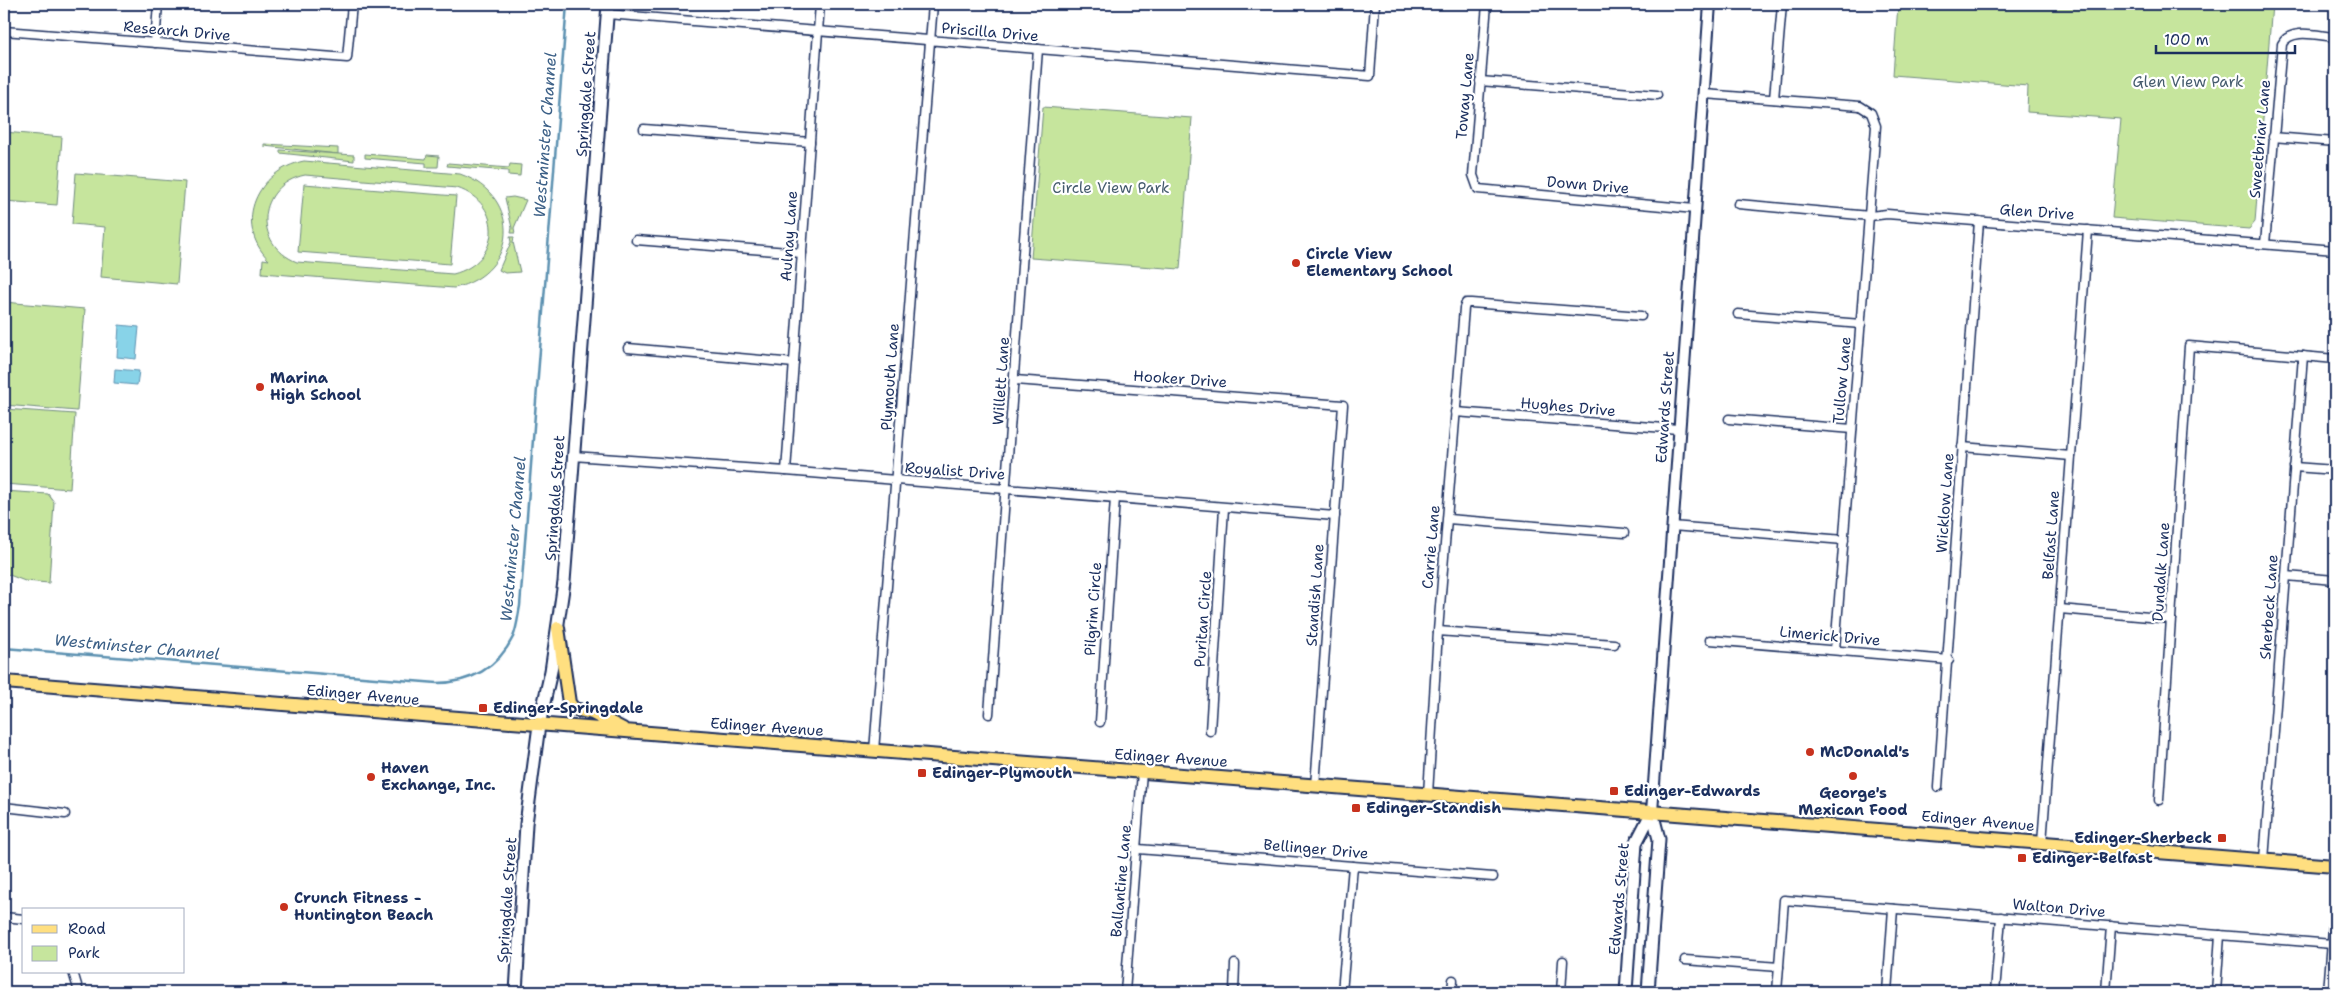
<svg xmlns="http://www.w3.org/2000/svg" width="2339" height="996" font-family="'Shantell Sans',sans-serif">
<rect width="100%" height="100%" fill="#fff"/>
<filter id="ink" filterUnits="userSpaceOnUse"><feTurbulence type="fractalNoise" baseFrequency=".02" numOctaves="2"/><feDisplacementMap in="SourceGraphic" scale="10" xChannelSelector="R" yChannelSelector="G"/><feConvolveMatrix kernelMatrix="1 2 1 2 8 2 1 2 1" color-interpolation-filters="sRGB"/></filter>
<g filter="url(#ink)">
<!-- green -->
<g fill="#c6e59d" stroke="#708a7e" fill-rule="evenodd">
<polygon points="1898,4 2272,4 2255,222 2249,229 2112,218 2121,119 2027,112 2028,86 1893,75"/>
<polygon points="1043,107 1192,118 1180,269 1031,258"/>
<polygon points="4,132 62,137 57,205 4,201"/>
<polygon points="264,144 338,148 338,154 264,146"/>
<polygon points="280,150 354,155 354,161 280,153"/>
<polygon points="365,154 426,159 427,155 439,156 438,167 426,167 426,163 365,158"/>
<path d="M304 161 460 174C523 196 519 273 454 288L262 273 263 259 269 260C232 223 258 170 304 161ZM305 175 457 188C505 204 501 262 453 274L297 262C252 244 257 185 305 175Z"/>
<polygon points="448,163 509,168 510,164 521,165 520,176 508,175 508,171 447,166"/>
<polygon points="76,173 185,182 177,284 101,277 105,227 72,224"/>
<polygon points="304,184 456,196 450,264 298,252"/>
<polygon points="513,197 526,200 514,228 515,233 511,233 512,228 505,198"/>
<polygon points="510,237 514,237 513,242 520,272 505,273 499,270 511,242"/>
<polygon points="4,302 85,309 77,411 4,405"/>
<polygon points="4,409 75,414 70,489 4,484"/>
<polygon points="4,491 48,494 54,502 49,583 25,581 4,573"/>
</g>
<!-- water -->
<g fill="#88d3e8" stroke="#5c91b1">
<polygon points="119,325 139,327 136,359 117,357"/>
<polygon points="115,369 139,371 137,385 114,383"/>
</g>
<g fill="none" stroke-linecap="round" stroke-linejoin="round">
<!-- stream -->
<path stroke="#5c91b1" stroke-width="2.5" d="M4 648 437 683C470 683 498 668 513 637 517 628 518 616 520 606L567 4"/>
<defs>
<g id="minor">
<polyline points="1487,4 1473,175 1478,189 1695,209"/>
<polyline points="607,14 1370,76 1375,4"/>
<polyline points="4,31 347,58 352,4"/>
<polyline points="155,43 158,4"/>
<polyline points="1480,81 1657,95"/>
<polyline points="1704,94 1860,106 1871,113 1876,126 1835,650"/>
<polyline points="1774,99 1782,4"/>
<polyline points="644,129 810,142"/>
<polyline points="2273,137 2335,142"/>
<polyline points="1738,204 1870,216 1887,214 2335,250"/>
<polyline points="636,240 802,253"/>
<path d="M2265 244 2282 44C2291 27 2319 36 2335 37"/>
<polyline points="1738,314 1861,324"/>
<polyline points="628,348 794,363"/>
<polyline points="1015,380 1343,405 1315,786"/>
<polyline points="1455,412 1678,429"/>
<polyline points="1729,419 1852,429"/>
<polyline points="1962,447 2071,456"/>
<polyline points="573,456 786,471 1335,516"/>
<polyline points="2294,467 2335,470"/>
<polyline points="786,471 820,4"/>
<polyline points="1448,519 1624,533"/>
<polyline points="1672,526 1844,540"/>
<polyline points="2286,576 2335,580"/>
<polyline points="2060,609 2171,619"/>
<polyline points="1438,631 1614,644"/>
<polyline points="1710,640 1949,660"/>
<polyline points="989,714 1038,49"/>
<polyline points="1100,722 1115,498"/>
<polyline points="1210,731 1224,508"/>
<polyline points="874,751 933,4"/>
<polyline points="1938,787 1979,221"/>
<polyline points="1428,794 1438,631 1464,308 1466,303 1471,303 1641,316"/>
<polyline points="2159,800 2189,346 2335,359"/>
<polyline points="4,807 65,814"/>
<polyline points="2042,843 2088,230"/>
<polyline points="1138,849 1493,877"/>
<polyline points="2264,860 2303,356"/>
<polyline points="4,917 24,919"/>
<polyline points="1685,960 1779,967"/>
<polyline points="73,972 79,992"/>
<polyline points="1125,992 1142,772"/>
<polyline points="1234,992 1235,964"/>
<polyline points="1342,992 1353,866"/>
<polyline points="1452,992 1453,980"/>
<polyline points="1561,992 1563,961"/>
<polyline points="1777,992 1784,900 2332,944"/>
<polyline points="1887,992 1893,909"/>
<polyline points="1995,992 2001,917"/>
<polyline points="2106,992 2111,926"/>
<polyline points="2216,992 2220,935"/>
<polyline points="2328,992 2335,903"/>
</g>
<polyline id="tertiary" points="1652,812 1710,4"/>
<g id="secondary">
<polyline points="516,992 526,824 539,725 551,671 564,582 608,4"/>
<polyline points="1626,992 1636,843 1652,812"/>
<polyline points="1648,992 1659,839 1652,812"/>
</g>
<g id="primary">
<polyline points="558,628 569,703 574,709 592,713 623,729"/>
<polyline points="4,682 2335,866"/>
</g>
</defs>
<!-- minor casing -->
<use href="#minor" stroke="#1b2f5e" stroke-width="11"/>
<!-- tertiary casing -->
<use href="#tertiary" stroke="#1b2f5e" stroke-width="14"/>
<!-- secondary casing -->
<use href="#secondary" stroke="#1b2f5e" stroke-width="15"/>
<!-- primary casing -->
<use href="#primary" stroke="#1b2f5e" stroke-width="16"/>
<!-- minor -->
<use href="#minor" stroke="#fff" stroke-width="8"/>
<!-- tertiary -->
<use href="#tertiary" stroke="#fff" stroke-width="10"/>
<!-- secondary -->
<use href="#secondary" stroke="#fff" stroke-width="11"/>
<!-- primary -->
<use href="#primary" stroke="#ffdf80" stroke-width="12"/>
</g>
</g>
<!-- markers -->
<g fill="#c8321e" stroke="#fff" stroke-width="2">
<circle cx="1296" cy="263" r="5"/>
<circle cx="260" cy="387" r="5"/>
<rect x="478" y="703" width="10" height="10" rx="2.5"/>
<circle cx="1810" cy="752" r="5"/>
<rect x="917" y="768" width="10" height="10" rx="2.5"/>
<circle cx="1853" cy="776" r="5"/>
<circle cx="371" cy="777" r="5"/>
<rect x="1609" y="786" width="10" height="10" rx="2.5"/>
<rect x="1351" y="803" width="10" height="10" rx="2.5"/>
<rect x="2217" y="833" width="10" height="10" rx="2.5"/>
<rect x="2017" y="853" width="10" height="10" rx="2.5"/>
<circle cx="284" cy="907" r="5"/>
</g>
<g text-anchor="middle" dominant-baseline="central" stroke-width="4.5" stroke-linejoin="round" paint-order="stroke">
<!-- street labels -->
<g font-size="15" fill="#1b2f5e" stroke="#fff">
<text transform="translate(177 31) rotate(5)">Research Drive</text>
<text transform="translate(990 32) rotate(5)">Priscilla Drive</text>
<text transform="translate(586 94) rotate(-86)">Springdale Street</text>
<text transform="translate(1465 96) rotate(-85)">Toway Lane</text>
<text transform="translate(2260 139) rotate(-85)">Sweetbriar Lane</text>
<text transform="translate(1588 185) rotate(5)">Down Drive</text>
<text transform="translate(2037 212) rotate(4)">Glen Drive</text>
<text transform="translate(789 236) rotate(-86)">Aulnay Lane</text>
<text transform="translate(890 377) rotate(-86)">Plymouth Lane</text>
<text transform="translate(1180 379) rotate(4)">Hooker Drive</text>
<text transform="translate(1842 380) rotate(-85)">Tullow Lane</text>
<text transform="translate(1001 381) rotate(-86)">Willett Lane</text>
<text transform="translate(1568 407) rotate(5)">Hughes Drive</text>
<text transform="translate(1665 407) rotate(-86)">Edwards Street</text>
<text transform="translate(955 471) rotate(4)">Royalist Drive</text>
<text transform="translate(555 498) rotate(-86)">Springdale Street</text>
<text transform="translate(1945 503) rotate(-86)">Wicklow Lane</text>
<text transform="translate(2051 535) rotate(-86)">Belfast Lane</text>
<text transform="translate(1431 547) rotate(-85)">Carrie Lane</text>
<text transform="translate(2161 572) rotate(-86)">Dundalk Lane</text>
<text transform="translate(1315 595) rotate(-86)">Standish Lane</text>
<text transform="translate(2269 607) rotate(-86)">Sherbeck Lane</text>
<text transform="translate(1093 609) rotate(-86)">Pilgrim Circle</text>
<text transform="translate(1203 619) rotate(-86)">Puritan Circle</text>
<text transform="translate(1830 636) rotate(5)">Limerick Drive</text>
<text transform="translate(363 695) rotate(5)">Edinger Avenue</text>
<text transform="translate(767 727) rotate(4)">Edinger Avenue</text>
<text transform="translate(1171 758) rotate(4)">Edinger Avenue</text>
<text transform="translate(1978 821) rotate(5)">Edinger Avenue</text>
<text transform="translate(1316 849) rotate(5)">Bellinger Drive</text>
<text transform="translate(1121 881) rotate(-85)">Ballantine Lane</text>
<text transform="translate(1619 899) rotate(-85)">Edwards Street</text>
<text transform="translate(507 900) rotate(-86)">Springdale Street</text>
<text transform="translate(2059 908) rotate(5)">Walton Drive</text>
</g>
<!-- park labels -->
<g font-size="15" fill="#465c6e" stroke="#fff">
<text x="2188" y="82">Glen View Park</text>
<text x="1111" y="188">Circle View Park</text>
</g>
<!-- poi labels -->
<g font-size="15" font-weight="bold" fill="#1b2f5e" stroke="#fff" text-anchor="start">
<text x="1306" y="254">Circle View<tspan x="1306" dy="17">Elementary School</tspan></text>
<text x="270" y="378">Marina<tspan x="270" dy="17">High School</tspan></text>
<text x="493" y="708">Edinger-Springdale</text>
<text x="1820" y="752">McDonald's</text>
<text x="381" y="768">Haven<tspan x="381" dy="17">Exchange, Inc.</tspan></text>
<text x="932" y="773">Edinger-Plymouth</text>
<text x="1624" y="791">Edinger-Edwards</text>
<text x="1853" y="793" text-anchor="middle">George's<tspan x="1853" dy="17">Mexican Food</tspan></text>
<text x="1366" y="808">Edinger-Standish</text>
<text x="2212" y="838" text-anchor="end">Edinger-Sherbeck</text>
<text x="2032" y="858">Edinger-Belfast</text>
<text x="294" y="898">Crunch Fitness -<tspan x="294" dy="17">Huntington Beach</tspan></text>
</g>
<!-- water labels -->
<g font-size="16" font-style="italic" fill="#3c6087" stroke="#fff">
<text transform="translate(545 135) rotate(-86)">Westminster Channel</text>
<text transform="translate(513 539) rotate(-85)">Westminster Channel</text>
<text transform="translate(137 647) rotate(5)">Westminster Channel</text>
</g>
</g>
<!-- margin -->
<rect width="2339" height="996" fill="none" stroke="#fff" stroke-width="20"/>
<rect x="10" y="10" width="2319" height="976" fill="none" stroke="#1b2f5e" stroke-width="2" filter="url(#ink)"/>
<!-- legend -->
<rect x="22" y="908" width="162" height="65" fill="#ffffff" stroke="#a4acbf"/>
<rect x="32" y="925" width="25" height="8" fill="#ffdf80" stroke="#a4acbf"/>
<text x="68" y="934" font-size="15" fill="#1b2f5e">Road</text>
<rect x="32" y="946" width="25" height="15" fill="#c6e59d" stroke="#a4acbf"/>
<text x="68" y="958" font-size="15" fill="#1b2f5e">Park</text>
<!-- scale -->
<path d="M2156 45v8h139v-8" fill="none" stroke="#1b2f5e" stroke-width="2.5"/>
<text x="2164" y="45" font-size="15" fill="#1b2f5e" stroke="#ffffff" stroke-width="4" paint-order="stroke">100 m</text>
</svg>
